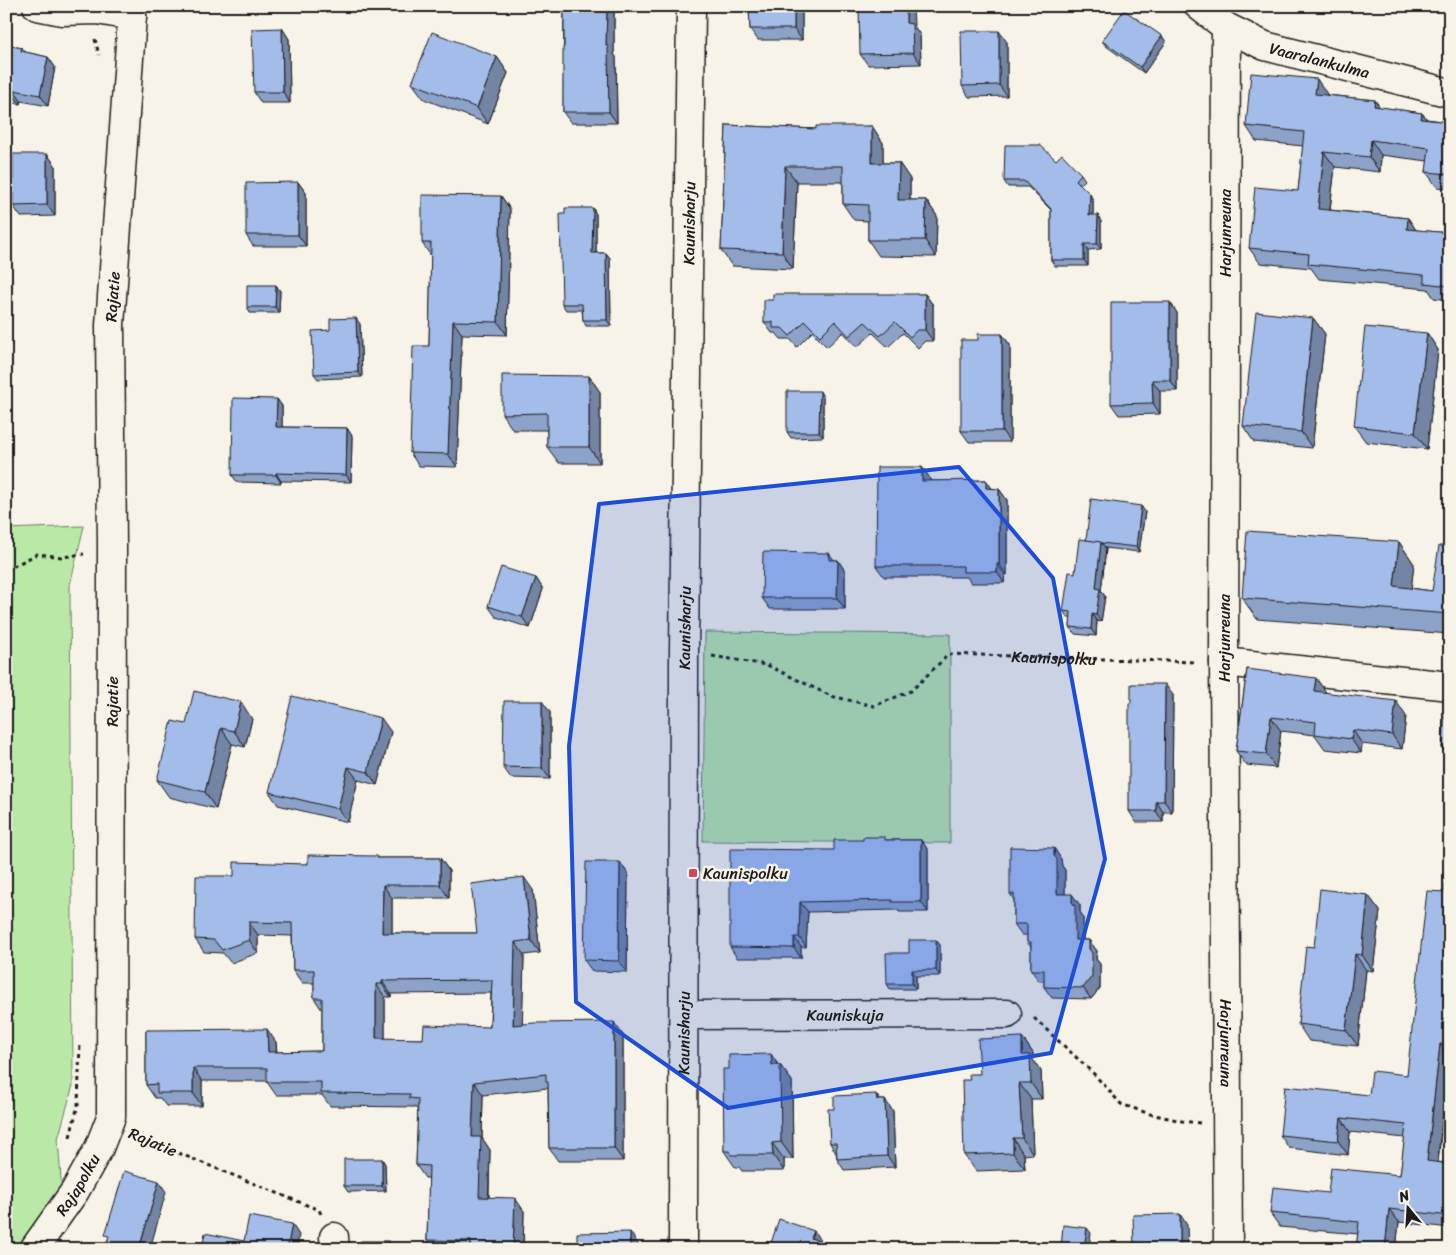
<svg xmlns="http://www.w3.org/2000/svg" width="1456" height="1255" font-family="Sriracha,sans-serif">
<rect width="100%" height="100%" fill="#f7f3e8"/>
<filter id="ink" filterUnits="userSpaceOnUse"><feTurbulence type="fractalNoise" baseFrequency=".02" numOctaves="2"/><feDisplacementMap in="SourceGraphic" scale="10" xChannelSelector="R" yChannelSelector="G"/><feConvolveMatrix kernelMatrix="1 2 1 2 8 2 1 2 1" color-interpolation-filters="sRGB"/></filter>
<g filter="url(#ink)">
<!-- green -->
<g fill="#bae8a7" stroke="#6b8262">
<polygon points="84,526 70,585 73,1085 58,1139 62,1193 22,1249 6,1249 6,529"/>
<polygon points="705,632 950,634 950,843 703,841"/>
</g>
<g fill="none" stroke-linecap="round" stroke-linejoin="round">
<defs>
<g id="minor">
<polyline points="37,6 62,11 97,10 132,16"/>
<path id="s2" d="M1199 6 1226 27 1265 46 1450 93"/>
<path id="s3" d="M1226 27 1224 662 1228 1249"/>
<polyline points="1224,662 1450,686"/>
<path id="s4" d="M684 1015 1007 1014"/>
<polyline points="334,1237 335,1249"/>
<path id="s5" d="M34 1249 75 1191 99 1148 111 1117 112 546 110 325 132 16 131 6"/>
<path id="s6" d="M683 1249 684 651 691 6"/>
</g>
</defs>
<!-- minor casing -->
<use href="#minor" stroke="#1c1c1c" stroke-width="31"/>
<!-- path -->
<g stroke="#1c1c1c" stroke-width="3" stroke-dasharray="4 4" stroke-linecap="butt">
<polyline points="95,39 99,55"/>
<polyline points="6,570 37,554 62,557 84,554"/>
<path id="s1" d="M712 656 767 665 831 696 874 706 911 691 949 654 1196 662"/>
<polyline points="1034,1018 1093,1073 1121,1104 1150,1114 1182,1121 1200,1123"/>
<polyline points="134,1135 319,1210 321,1214"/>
<polyline points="70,1137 78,1105 80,1042"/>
</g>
<!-- minor -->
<use href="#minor" stroke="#f7f3e8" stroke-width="28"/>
</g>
<!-- wall -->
<g fill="#8da2c9" stroke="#1c1c1c" fill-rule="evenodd">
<polygon points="564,6 614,6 614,54 616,57 617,123 571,123 563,112"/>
<polygon points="749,6 802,6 802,40 758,40 750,29"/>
<polygon points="914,26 920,35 921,64 868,65 860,54"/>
<polygon points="282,28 289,39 290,103 261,103 254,92"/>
<polygon points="1162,36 1166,42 1144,73 1106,46 1102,41"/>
<polygon points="1007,42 1007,96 969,97 962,86"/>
<polygon points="6,45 22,48 25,52 48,57 55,67 48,106 21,101 20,104 6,102"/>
<polygon points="497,57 508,73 488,124 424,99 412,83"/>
<polygon points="1327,94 1327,95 1375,100 1379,107 1422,113 1427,119 1450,122 1450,188 1437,187 1426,172 1428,161 1381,155 1380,172 1335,167 1330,210 1408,218 1416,230 1450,233 1450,300 1434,298 1428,289 1319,279 1311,268 1260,263 1249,248 1298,191 1303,146 1256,141 1246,126"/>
<polygon points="726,125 816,129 872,126 883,143 883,163 899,163 910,179 910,200 926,200 937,216 936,257 879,256 868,240 868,221 854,220 843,204 843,182 797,182 793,269 732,266 721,250"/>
<polygon points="47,154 55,165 55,216 21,217 13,206"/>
<polygon points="1056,160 1081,174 1085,180 1080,185 1093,200 1093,215 1101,221 1101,249 1088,250 1088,266 1055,266 1051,260 1051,210 1028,187 1008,187 1004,181"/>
<polygon points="298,182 306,193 306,246 253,246 246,235"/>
<polygon points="501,196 510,209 507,335 462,334 457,467 419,466 410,453 429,346 431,256 422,243"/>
<polygon points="596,214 596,253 606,253 610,258 611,326 586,326 583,320 582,310 566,310 562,304"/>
<polygon points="276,285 280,291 279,313 250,313 247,307"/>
<polygon points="925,294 933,305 933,341 925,341 918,348 903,333 888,347 873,333 857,347 843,332 827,347 812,332 797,347 790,339 781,339 776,333 772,333 764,322 773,300"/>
<polygon points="1170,302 1177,313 1177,391 1160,391 1160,414 1119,415 1111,404"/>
<polygon points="1313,318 1325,334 1312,448 1254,442 1243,426"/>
<polygon points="360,324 362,377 318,379 314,374 330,330"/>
<polygon points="1427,333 1438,350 1427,449 1366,442 1354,426"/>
<polygon points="1002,334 1010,345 1010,442 969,442 961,431 978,340"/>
<polygon points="589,376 600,392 600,463 559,463 547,447 547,430 513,430 502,414"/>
<polygon points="823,397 823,437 791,438 787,432"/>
<polygon points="277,399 282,406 282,427 347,428 352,436 351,482 281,481 281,483 237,482 232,475"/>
<polygon points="930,478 930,481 986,480 992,489 999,489 1007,500 1007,575 1005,575 1004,583 971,583 967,577 884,577 876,566"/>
<polygon points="1141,506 1145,512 1139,552 1105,548 1106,549 1101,591 1105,596 1101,622 1097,621 1096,636 1075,634 1070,627 1071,618 1068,618 1063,611 1086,540"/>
<polygon points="1399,542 1414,564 1411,588 1432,591 1450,546 1450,634 1257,619 1242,598"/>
<polygon points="834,560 838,560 845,571 845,609 770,609 762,598"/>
<polygon points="536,578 543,589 530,628 496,617 488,606"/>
<polygon points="1247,669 1406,716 1402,749 1362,744 1361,753 1325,749 1315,735 1281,731 1276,768 1246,765 1236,751"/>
<polygon points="1173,695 1172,812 1163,812 1163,822 1136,822 1129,811"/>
<polygon points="1450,703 1450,760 1442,748"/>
<polygon points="550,712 550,779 511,778 503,767"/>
<polygon points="252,719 245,747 232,744 216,809 169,797 157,780 186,724"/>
<polygon points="391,732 377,785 358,780 348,822 278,805 269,792"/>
<polygon points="887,840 921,840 928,850 928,912 899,912 898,910 808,912 806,947 801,947 801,958 737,958 730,947 834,850"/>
<polygon points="1450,847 1450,1057 1438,1162 1450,1164 1450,1228 1399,1222 1396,1249 1356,1249 1358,1234 1280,1227 1270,1213 1328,1193 1400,1175 1405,1138 1350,1132 1348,1155 1289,1148 1280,1135 1369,1095 1407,1075 1444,892"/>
<polygon points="1054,848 1061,859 1062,866 1065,870 1065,894 1080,905 1080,912 1083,917 1083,940 1089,940 1097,951 1096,959 1100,964 1100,988 1091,999 1052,998 1044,987 1044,981 1039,981 1031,970 1031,947 1027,942 1027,935 1022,935 1014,924 1014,900 1010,894"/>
<path d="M378 858H440L449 871V898H392V933H477L533 890 540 953 524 955 522 1024 623 1035V1161H558L549 1148 548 1088 483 1095 482 1138 490 1150 489 1197 524 1211 523 1249H433L427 1240 429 1178H425L416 1165 418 1111 415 1107 330 1106 322 1095H276L267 1082V1081H202V1106H166L160 1098H155L146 1085V1030L276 1042 277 1052 322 1051V1010L314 998V983H302L293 970 292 936 258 935V953L231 963 223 953 204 952 195 939 234 876 308 864ZM491 993 490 1027 423 1039H385V997H391V994Z"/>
<polygon points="620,862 628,874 627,972 592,971 584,960"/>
<polygon points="1368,895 1380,911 1373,971 1366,970 1358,1046 1309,1041 1298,1024 1314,947"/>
<polygon points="936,940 940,945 940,976 916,976 916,989 890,989 887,984 909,953"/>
<polygon points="1022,1037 1033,1053 1033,1060 1041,1071 1042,1099 1031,1099 1033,1154 1024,1155 1025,1169 976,1171 964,1155 970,1080 980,1074"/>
<polygon points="780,1065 792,1081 793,1159 784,1159 784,1171 742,1171 739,1167 735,1167 724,1151 729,1069"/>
<polygon points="881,1100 885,1100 893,1111 895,1167 844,1170 837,1159 836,1153 830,1143 834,1109"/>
<polygon points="382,1159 385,1164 386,1191 348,1192 344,1186"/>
</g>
<!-- shaded-wall -->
<g fill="#7384a4" stroke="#1c1c1c">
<polygon points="607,6 614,6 614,54 616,57 617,123 609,112 606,46"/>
<polygon points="794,6 802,6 802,40 794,29"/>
<polygon points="906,6 913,6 914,26 920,35 921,64 913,53 906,23"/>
<polygon points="282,28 289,39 290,103 283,92"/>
<polygon points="999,31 1007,42 1007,96 999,85"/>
<polygon points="1162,36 1166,42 1144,73 1140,67"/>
<polygon points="48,57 55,67 48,106 40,95"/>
<polygon points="497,57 508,73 488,124 477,108"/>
<polygon points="1317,79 1327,94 1326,109 1315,94"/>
<polygon points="14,90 21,101 20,104 13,94"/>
<polygon points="1375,100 1385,115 1374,106"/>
<polygon points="1422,113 1433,128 1421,119"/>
<polygon points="872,126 883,143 883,179 872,163"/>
<polygon points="1371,140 1381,155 1380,172 1369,157"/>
<polygon points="1324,152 1335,167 1328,224 1318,209"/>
<polygon points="47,154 55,165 55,216 47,205"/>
<polygon points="899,163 910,179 910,216 898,200"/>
<polygon points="785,166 797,182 793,269 782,252"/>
<polygon points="298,182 306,193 306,246 298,235"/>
<polygon points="1090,194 1093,200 1093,221 1089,215"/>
<polygon points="501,196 510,209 507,335 498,322"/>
<polygon points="926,200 937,216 936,257 925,240"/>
<polygon points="593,208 596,214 596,258 592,253"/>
<polygon points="1098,215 1101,221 1101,249 1097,244"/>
<polygon points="1408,218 1418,233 1407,229"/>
<polygon points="1084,244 1088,250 1088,266 1084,260"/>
<polygon points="606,253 610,258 611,326 607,320"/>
<polygon points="276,285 280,291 279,313 275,307"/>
<polygon points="925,294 933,305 933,341 925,330"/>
<polygon points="1170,302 1177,313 1177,391 1170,380"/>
<polygon points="356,318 360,324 362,377 358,372"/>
<polygon points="1313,318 1325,334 1312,448 1301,432"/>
<polygon points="453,321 462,334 457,467 448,454"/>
<polygon points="1427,333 1438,350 1427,449 1415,433"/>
<polygon points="1002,334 1010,345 1010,442 1002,431"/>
<polygon points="589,376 600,392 600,463 589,447"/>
<polygon points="1152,380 1160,391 1160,414 1153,403"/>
<polygon points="820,391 823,397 823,437 819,432"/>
<polygon points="277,399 282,406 282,434 276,427"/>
<polygon points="347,428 352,436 351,482 346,475"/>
<polygon points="922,467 930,478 930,492 922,481"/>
<polygon points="276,473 281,481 281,483 276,475"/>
<polygon points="986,480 994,491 986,488"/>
<polygon points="999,489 1007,500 1007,575 999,564"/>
<polygon points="1141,506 1145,512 1139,552 1136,547"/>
<polygon points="1101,542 1106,549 1101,591 1105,596 1101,622 1096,615 1096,588"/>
<polygon points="1399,542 1414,564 1409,607 1394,586"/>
<polygon points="829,553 837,564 829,560"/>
<polygon points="838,560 845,571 845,609 837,598"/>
<polygon points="997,564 1005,575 1004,583 997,572"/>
<polygon points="536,578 543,589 530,628 522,617"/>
<polygon points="1092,614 1097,621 1096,636 1091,629"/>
<polygon points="1316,678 1326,692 1324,705 1314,691"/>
<polygon points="1165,684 1173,695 1172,812 1164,801"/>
<polygon points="542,701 550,712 550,779 542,768"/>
<polygon points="1396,701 1406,716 1402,749 1392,735"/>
<polygon points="241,702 252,719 245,747 234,731"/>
<polygon points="1271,717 1281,731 1276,768 1266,754"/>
<polygon points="381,718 391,732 377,785 368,772"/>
<polygon points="221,728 232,744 216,809 205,792"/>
<polygon points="1353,730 1362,744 1361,753 1351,739"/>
<polygon points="348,767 358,780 348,822 338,809"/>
<polygon points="1156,801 1163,812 1163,822 1156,811"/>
<polygon points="921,840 928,850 928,912 921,902"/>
<polygon points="1054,848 1061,859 1062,866 1065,870 1065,905 1057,894"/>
<polygon points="440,858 449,871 449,898 440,885"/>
<polygon points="620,862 628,874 627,972 619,961"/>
<polygon points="524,877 533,890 540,953 531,940"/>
<polygon points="383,885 392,898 392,946 382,933"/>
<polygon points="1072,894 1080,905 1080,912 1083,917 1083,951 1075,940 1072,902"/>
<polygon points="1368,895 1380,911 1373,971 1362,955"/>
<polygon points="800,902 808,912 806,947 799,937"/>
<polygon points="249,922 258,935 258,953 249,940"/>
<polygon points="794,937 801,947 801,958 794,948"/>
<polygon points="936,940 940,945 940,976 936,970"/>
<polygon points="1089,940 1097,951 1096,959 1100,964 1100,988 1091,999 1083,988 1089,949"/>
<polygon points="515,942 524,955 522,1038 513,1025"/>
<polygon points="1355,954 1366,970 1358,1046 1346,1030"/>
<polygon points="912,970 916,976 916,989 912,984"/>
<polygon points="382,981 391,994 391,997 382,984"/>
<polygon points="376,984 385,997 385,1051 376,1038"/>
<polygon points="614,1022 623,1035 623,1161 614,1148"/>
<polygon points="267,1029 276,1042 277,1065 268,1052"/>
<polygon points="1022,1037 1033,1053 1033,1060 1041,1071 1042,1099 1031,1083 1022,1055"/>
<polygon points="1440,1044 1449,1057 1436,1175 1427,1161"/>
<polygon points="771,1054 780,1067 780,1065 792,1081 793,1159 781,1142 772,1065"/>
<polygon points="193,1068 202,1081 202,1106 193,1093"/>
<polygon points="474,1082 483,1095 482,1138 490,1150 488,1210 479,1197 472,1137"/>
<polygon points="1019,1083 1031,1099 1033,1154 1022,1138"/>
<polygon points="876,1094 884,1105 877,1100"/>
<polygon points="885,1100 893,1111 895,1167 887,1156"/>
<polygon points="1341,1118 1350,1132 1348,1155 1338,1141"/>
<polygon points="1013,1138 1024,1155 1025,1169 1013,1153"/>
<polygon points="772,1143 784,1159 784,1171 773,1155"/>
<polygon points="382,1159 385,1164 386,1191 382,1186"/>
<polygon points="159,1181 166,1192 150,1249 139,1249"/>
<polygon points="515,1198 524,1211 523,1249 513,1249"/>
<polygon points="1389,1209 1399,1222 1396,1249 1385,1249"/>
<polygon points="1180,1214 1187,1225 1188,1249 1180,1249"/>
<polygon points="292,1224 299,1235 297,1249 287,1249"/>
<polygon points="1087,1228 1091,1233 1089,1249 1084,1249"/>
<polygon points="814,1231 821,1242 811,1238"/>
<polygon points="630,1232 641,1248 641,1249 630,1249"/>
<polygon points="389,1241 393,1247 393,1249 389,1249"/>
</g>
<!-- building -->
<g fill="#a4bcea" stroke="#1c1c1c" fill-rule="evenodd">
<polygon points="564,6 607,6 606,46 608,46 609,112 563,112 563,47 564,47"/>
<polygon points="749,6 794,6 794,29 750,29"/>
<polygon points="859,6 906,6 906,23 912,24 913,53 860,54"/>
<polygon points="1124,10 1162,36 1140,67 1102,41"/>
<polygon points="282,28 283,92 254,92 252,29"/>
<polygon points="961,31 999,31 999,85 962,86"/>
<polygon points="432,32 497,57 477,108 412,83"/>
<polygon points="6,45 22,48 21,51 48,57 40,95 14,90 13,94 6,93"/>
<polygon points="1251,73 1317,79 1315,94 1375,100 1374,106 1422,113 1421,119 1450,122 1450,174 1426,172 1429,148 1371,140 1369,157 1324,152 1318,209 1408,218 1407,229 1450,233 1450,286 1424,283 1424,275 1308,264 1309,254 1249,248 1255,187 1298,191 1304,132 1246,126"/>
<polygon points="726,125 816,129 816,126 872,126 872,163 899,163 898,200 926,200 925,240 868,240 868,205 843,204 843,166 785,166 782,252 721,250"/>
<polygon points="1005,145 1040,145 1056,160 1062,154 1081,174 1076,180 1090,194 1089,215 1098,215 1097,244 1084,244 1084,260 1051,260 1051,209 1024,181 1004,181"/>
<polygon points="13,154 47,154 47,205 13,206"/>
<polygon points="298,182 298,235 246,235 246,183"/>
<polygon points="422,195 501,196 498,322 453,321 448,454 410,453 413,346 429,346 431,243 422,243"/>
<polygon points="565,208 593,208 592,253 606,253 607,320 583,320 582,304 562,304 560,214 565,214"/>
<polygon points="247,285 276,285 275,307 247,307"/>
<polygon points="773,294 925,294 925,330 917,330 910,337 895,322 880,336 865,322 849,336 835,321 820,336 805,321 790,336 782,328 773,328 773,322 764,322 764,300 773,300"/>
<polygon points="1111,302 1170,302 1170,380 1152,380 1153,403 1111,404"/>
<polygon points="1256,312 1313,318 1301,432 1243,426"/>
<polygon points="356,318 358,372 314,374 312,331 330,330 330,319"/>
<polygon points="1365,327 1427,333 1415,433 1354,426"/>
<polygon points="978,334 1002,334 1002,431 961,431 961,340 978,340"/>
<polygon points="502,375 589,376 589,447 547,447 547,413 502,414"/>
<polygon points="787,391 820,391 819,432 787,432"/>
<polygon points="233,398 277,399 276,427 347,428 346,475 276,473 276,475 232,475"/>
<polygon points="877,467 922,467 922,481 986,480 986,488 999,489 999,564 997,564 997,572 963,572 963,566 876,566"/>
<polygon points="1091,499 1141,506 1136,547 1101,543 1086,540"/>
<polygon points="1247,531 1399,542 1394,586 1432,591 1439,546 1450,546 1450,614 1242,598"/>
<polygon points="1079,539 1101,542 1096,588 1100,589 1096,615 1092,614 1091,629 1070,627 1071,612 1063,611 1069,572 1075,573"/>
<polygon points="763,552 829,553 829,560 838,560 837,598 762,598"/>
<polygon points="501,567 536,578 522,617 488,606"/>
<polygon points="1247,669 1316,678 1314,691 1396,701 1392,735 1353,730 1351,739 1315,734 1316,722 1271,717 1266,754 1236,751"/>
<polygon points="1131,684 1165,684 1164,801 1156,801 1156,811 1129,811 1129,703 1131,703"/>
<polygon points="194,691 241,702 234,731 221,728 205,792 157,780 172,721 186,724"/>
<polygon points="292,696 381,718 368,772 348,767 338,809 269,792"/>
<polygon points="504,701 542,701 542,768 503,767"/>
<polygon points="1446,703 1450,703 1450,749 1442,748"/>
<polygon points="863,837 885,837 885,840 921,840 921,902 892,902 892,900 800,902 799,937 794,937 794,948 730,947 730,849 834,850 834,840 863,840"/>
<polygon points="1010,847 1054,848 1054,856 1057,859 1057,894 1072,894 1072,902 1075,906 1075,940 1089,940 1089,949 1092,953 1092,976 1083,988 1044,987 1044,970 1031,970 1031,942 1027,942 1027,924 1014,924 1014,894 1010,894"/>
<polygon points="1450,847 1450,1045 1440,1044 1427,1161 1450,1164 1450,1216 1389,1209 1385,1249 1356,1249 1359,1222 1270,1213 1273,1187 1328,1193 1331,1168 1400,1175 1406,1125 1341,1118 1338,1141 1280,1135 1285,1086 1369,1095 1372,1071 1407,1075 1427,891 1444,892"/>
<path d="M308 855 377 856V858H440V885H383L382 933H477L471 884 524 877 531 940 515 942 513 1025 534 1023 614 1022V1148H549L548 1082H546V1074L474 1082 472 1137H481L479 1197 515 1198 513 1249H470L471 1241 427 1240 429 1166 416 1165 418 1099 409 1098 410 1094 321 1093V1082H267V1068H193V1093H157V1084L146 1085V1030L267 1029 268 1052 322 1051V998H314V970H293L292 923 249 922V940L222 950 214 940 195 939 196 876H234V862L308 864ZM492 980 490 1027 424 1025 423 1039 376 1038V984H382V981Z"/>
<polygon points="586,862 620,862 619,961 584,960"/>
<polygon points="1320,889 1368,895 1362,955 1355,954 1346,1030 1298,1024 1306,946 1314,947"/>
<polygon points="909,940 936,940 936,970 912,970 912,984 887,984 886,953 909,953"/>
<polygon points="1022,1037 1022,1055 1030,1055 1031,1083 1019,1083 1022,1138 1013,1138 1013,1153 964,1155 962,1080 970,1080 969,1074 980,1074 978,1039"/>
<polygon points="771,1054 772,1065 780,1065 781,1142 772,1143 773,1155 731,1155 730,1151 724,1151 723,1069 729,1069 729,1055"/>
<polygon points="876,1094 877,1100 885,1100 887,1156 837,1159 836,1143 830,1143 828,1109 834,1109 834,1096"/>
<rect x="344" y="1159" width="38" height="27"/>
<polygon points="124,1171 159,1181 139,1249 104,1249 109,1236 105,1235"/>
<polygon points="1180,1214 1180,1249 1134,1249 1133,1215"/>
<polygon points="249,1216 292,1224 287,1249 202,1249 205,1233 244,1241"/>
<polygon points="779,1219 814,1231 811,1238 840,1249 769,1249"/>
<polygon points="1063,1225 1087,1228 1084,1249 1061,1249"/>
<polygon points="630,1232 630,1249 577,1249 577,1233"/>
<rect x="361" y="1241" width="28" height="8"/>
</g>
</g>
<!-- marked area -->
<path fill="#1d4ed8" fill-opacity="0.2" stroke="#1d4ed8" stroke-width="4" stroke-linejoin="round" d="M959 467 1053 578 1105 859 1051 1053 728 1108 576 1002 569 746 599 504Z"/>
<!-- markers -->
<rect fill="#d1495b" stroke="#f7f3e8" stroke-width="2" x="688" y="868" width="10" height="10" rx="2.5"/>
<g text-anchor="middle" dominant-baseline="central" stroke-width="5" stroke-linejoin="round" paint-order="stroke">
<!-- street labels -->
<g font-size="16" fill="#1c1c1c" stroke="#f7f3e8">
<text stroke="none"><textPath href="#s2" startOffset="134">Vaaralankulma</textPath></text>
<text stroke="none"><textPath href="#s6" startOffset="1026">Kaunisharju</textPath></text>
<text transform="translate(1225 233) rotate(-90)">Harjunreuna</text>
<text stroke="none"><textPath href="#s5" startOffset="974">Rajatie</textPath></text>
<text stroke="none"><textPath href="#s6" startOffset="621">Kaunisharju</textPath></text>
<text transform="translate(1224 638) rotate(-90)">Harjunreuna</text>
<text stroke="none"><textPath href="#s1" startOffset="369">Kaunispolku</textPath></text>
<text stroke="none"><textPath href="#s5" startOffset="569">Rajatie</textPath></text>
<text stroke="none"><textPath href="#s4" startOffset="161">Kauniskuja</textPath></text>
<text stroke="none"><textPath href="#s6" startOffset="216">Kaunisharju</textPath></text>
<text stroke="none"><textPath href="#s3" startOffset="1016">Harjunreuna</textPath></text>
<text transform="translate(153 1142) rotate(23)">Rajatie</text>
<text stroke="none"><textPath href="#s5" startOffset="78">Rajapolku</textPath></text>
</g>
<!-- poi labels -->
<g font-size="16" fill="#1c1c1c" stroke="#f7f3e8" text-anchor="start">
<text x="703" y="873">Kaunispolku</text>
</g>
</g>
<!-- margin -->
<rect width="1456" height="1255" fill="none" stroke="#f7f3e8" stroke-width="25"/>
<rect x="12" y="12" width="1431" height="1230" fill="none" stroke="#1c1c1c" stroke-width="2" filter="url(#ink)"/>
<!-- north arrow -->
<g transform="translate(1408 1208) rotate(342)" stroke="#f7f3e8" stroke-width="4" paint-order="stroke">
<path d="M0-4L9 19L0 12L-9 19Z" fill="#1c1c1c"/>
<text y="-8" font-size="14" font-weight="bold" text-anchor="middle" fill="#1c1c1c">N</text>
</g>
</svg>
